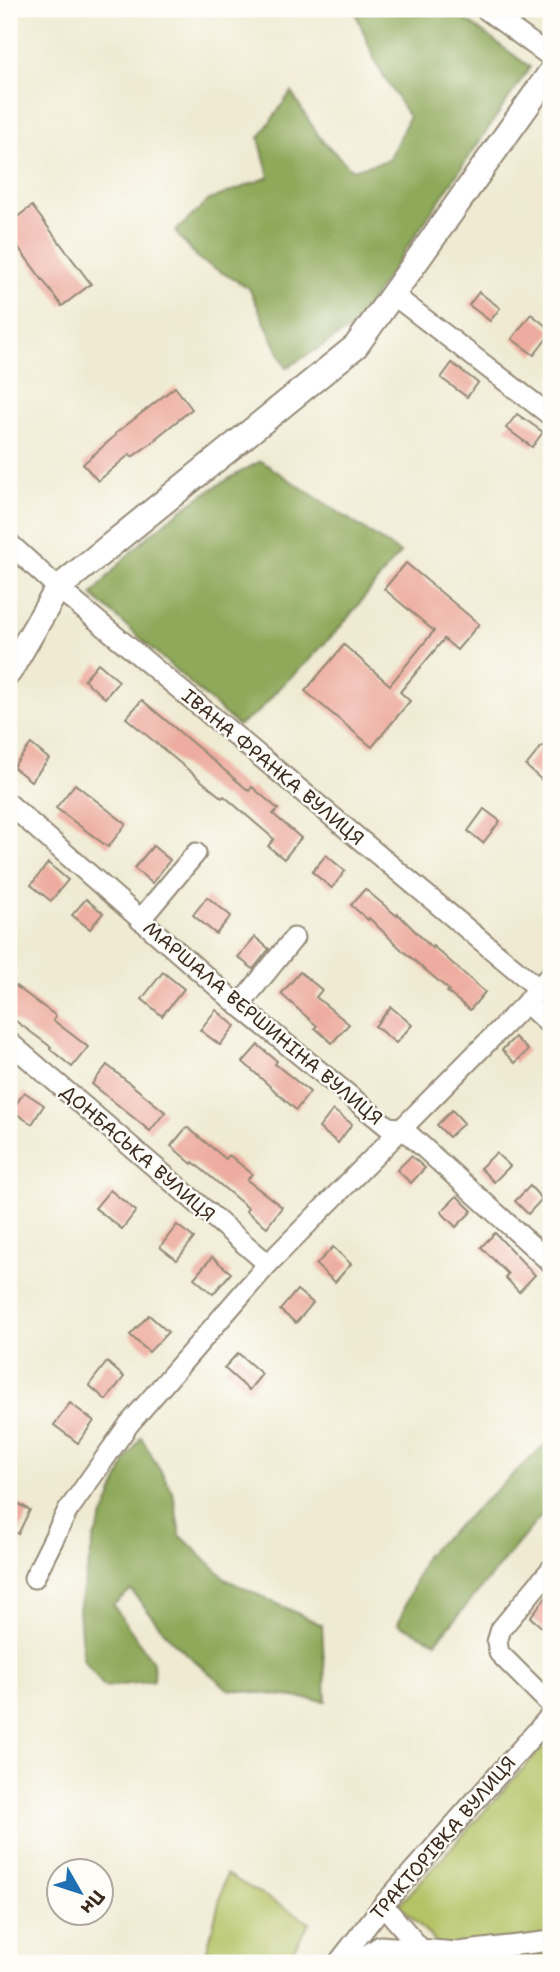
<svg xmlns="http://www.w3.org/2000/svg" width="560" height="1972" font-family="'Shantell Sans',sans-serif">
<rect width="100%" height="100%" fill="#fdfcf7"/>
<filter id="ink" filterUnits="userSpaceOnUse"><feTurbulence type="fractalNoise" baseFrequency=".0143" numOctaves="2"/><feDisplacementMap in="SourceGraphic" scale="14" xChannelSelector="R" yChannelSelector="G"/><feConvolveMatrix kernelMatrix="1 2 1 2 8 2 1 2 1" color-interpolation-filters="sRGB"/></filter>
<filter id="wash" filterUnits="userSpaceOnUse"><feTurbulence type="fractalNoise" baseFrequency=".00686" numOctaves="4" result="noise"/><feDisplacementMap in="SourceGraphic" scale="28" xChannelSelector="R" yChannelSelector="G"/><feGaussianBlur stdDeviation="1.57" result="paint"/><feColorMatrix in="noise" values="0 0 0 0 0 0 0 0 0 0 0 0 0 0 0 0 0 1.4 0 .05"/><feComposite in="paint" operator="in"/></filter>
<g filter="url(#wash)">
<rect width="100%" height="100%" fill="#efead1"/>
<!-- green -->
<g fill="#b3c365" stroke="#777642" stroke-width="2">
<polygon points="551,1738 551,1963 457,1963 399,1905"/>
<polygon points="226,1874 310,1922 285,1963 204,1963"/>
</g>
<!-- forest -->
<g fill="#8ea95a" stroke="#646a3c" stroke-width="2">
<polygon points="354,9 413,9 415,11 451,9 530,67 353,327 286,368 249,288 200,260 175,232 209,200 269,177 259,138 291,92 320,138 352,170 389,160 409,117 377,65"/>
<path d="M261 461 400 553 342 625 308 661 279 688 258 712 238 726 92 595C105 580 118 564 132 551 169 515 217 484 261 461Z"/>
<polygon points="141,1437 173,1492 180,1535 227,1580 322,1625 326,1701 228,1689 172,1641 131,1590 113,1605 153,1662 154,1681 104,1687 83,1659 79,1609 94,1538 127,1459"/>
<polygon points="549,1441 551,1442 551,1504 436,1642 398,1624 425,1556"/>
</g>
<g id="blocks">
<!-- building -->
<g fill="#edac9f">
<polygon points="32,206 91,284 62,306 9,235 9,223"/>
<polygon points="479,292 500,308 490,321 469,305"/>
<polygon points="531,314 551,330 551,333 534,355 512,339"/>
<polygon points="452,363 478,383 467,397 441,378"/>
<polygon points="175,387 192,409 156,438 157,439 132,457 130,454 98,481 83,464 116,435 115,434"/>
<polygon points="517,414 543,432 532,447 506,428"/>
<polygon points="406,563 479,624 457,650 444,639 400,692 410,701 372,747 305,691 344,645 390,685 434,631 384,589"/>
<polygon points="98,663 119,681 105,698 84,680"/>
<polygon points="142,700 249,791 252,787 278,809 273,814 301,838 284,859 268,846 274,839 224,796 222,798 126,718"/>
<polygon points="31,744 49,759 31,781 13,767"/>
<polygon points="542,746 551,753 551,774 544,782 526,766"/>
<polygon points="75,784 126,824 108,847 56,808"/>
<polygon points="484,809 500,821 483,843 468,831"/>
<polygon points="153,846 170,860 152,883 134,868"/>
<polygon points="326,855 345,871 332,888 312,872"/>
<polygon points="48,863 68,880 51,901 31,885"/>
<polygon points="365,889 397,916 398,914 432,948 433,946 485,992 470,1010 447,992 449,990 402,950 369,918 368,920 351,905"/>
<polygon points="207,897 231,916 216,934 193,915"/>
<polygon points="86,899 103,913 90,929 72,915"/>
<polygon points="255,937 269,949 253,969 238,957"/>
<polygon points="163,972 184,989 162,1016 142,999"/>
<polygon points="300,972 322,990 316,997 349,1024 332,1043 315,1028 317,1026 281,994"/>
<polygon points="9,981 56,1016 53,1020 88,1047 72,1067 50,1049 51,1047 9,1016"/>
<polygon points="391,1007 412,1025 396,1043 375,1026"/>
<polygon points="216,1010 235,1026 220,1045 200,1030"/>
<polygon points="515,1037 528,1050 515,1063 502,1050"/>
<polygon points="258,1045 277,1061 275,1064 310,1092 296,1110 243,1062"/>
<polygon points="107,1065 165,1112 150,1131 92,1084"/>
<polygon points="24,1092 44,1105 32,1124 12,1111"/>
<polygon points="333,1110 352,1124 338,1143 319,1128"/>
<polygon points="452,1110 464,1123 449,1137 437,1125"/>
<polygon points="187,1127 226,1159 229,1155 252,1174 247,1180 282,1207 267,1227 246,1211 248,1208 193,1162 192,1164 171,1146"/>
<polygon points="496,1153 510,1166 494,1182 480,1168"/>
<polygon points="411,1156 425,1168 411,1183 397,1170"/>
<polygon points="530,1186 542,1199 528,1214 515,1201"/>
<polygon points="110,1190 136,1211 122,1229 95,1208"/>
<polygon points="457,1196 472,1211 456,1227 441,1212"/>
<polygon points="177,1225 194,1238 177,1260 160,1247"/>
<polygon points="495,1233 535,1275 519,1292 505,1277 508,1274 481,1247"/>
<polygon points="333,1247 351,1264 335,1282 316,1265"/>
<polygon points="212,1257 231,1273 213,1294 194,1278"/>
<polygon points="297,1290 313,1303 296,1323 280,1310"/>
<polygon points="149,1315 168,1332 149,1352 130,1335"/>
<polygon points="238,1353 262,1374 249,1390 224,1368"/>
<polygon points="107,1362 124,1377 106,1400 89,1385"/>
<polygon points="70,1403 94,1421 78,1443 54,1425"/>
<polygon points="9,1499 30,1510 18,1534 9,1529"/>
<polygon points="551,1591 551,1635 530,1617"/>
</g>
</g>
</g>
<g filter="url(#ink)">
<use href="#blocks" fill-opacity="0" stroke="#958a78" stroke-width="2"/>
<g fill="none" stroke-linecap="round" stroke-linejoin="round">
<defs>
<g id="minor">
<polyline points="485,9 551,57"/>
<polyline points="392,294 551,416"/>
<polyline points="9,543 58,588 538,988"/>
<polyline points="9,804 236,1003 388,1127 402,1128 551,1263"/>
<polyline points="140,920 196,853"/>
<polyline points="526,1003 551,1026"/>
<polyline points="239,1006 294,938"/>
<polyline points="9,1042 268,1264"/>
<polyline points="551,1569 501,1629 497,1642 499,1653 551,1705"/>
<polyline points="34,1578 67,1512 129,1424 268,1264 526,1003 551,974"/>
<polyline points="383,1905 426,1955"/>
<polyline points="338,1963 383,1905 551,1715"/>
<polyline points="355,1963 380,1946 458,1952 551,1941"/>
</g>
<polyline id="major" points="9,672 58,588 356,346 551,72"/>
</defs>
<!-- minor casing -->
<use href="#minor" stroke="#958a78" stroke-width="23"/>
<!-- major casing -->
<use href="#major" stroke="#958a78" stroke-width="28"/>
<!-- minor -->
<use href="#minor" stroke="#fff" stroke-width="19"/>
<!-- major -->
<use href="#major" stroke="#fff" stroke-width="24"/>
</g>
</g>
<g text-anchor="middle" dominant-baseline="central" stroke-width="5" stroke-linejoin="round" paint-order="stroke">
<!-- street labels -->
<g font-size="19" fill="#3b2a1e" stroke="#fdfcf7">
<text transform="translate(273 767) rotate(40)">ІВАНА ФРАНКА ВУЛИЦЯ</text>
<text transform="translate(263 1023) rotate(40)">МАРШАЛА ВЕРШИНІНА ВУЛИЦЯ</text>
<text transform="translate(138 1153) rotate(41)">ДОНБАСЬКА ВУЛИЦЯ</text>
<text transform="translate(443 1838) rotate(-49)">ТРАКТОРІВКА ВУЛИЦЯ</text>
</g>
</g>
<!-- margin -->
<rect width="560" height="1972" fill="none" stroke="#fdfcf7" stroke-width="35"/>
<!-- north arrow -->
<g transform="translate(80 1892) rotate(129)"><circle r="33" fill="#fdfcf7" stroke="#afa8a0" stroke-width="2"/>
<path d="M0-5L12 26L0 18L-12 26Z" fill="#1f6fb2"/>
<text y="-10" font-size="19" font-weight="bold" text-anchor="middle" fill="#3b2a1e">Пн</text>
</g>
</svg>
